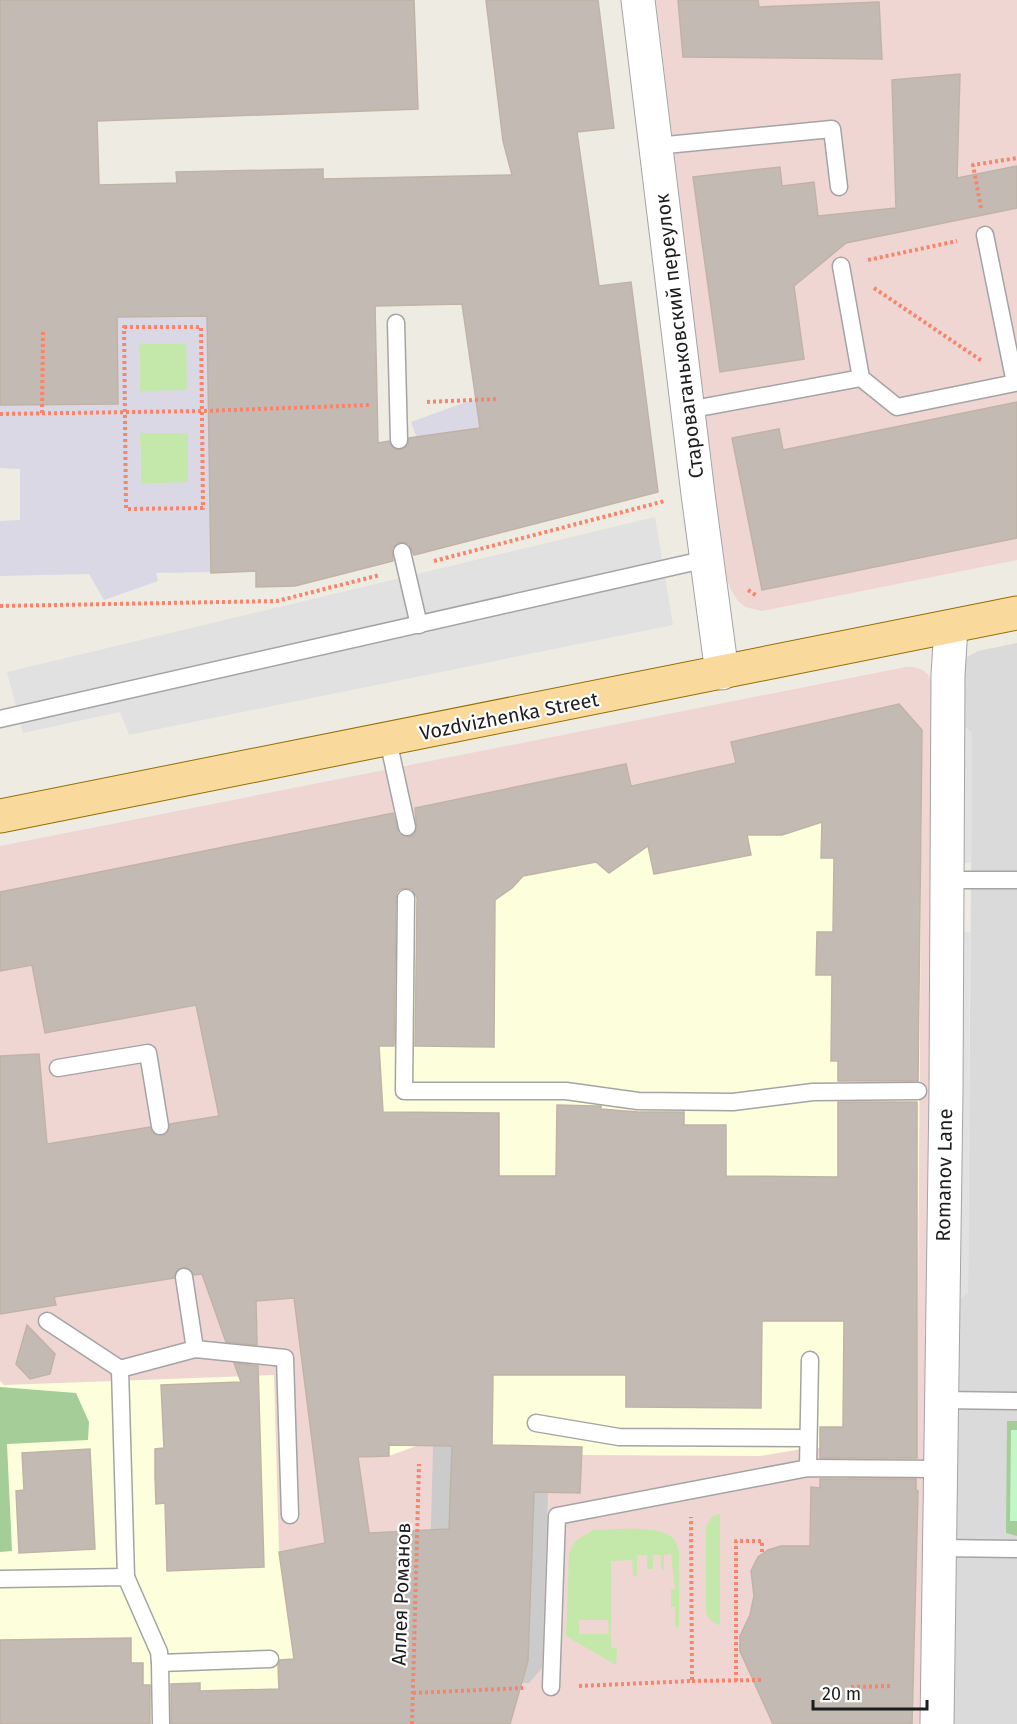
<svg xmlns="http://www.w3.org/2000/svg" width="1017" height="1724" font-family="'Fira Sans',sans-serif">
<rect width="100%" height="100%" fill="#eeebe3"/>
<!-- residential -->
<polygon fill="#dbdada" points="1017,643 1017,1724 949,1724 955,1304 968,1293 972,733 957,720 965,658 978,651"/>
<!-- commercial -->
<g fill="#efd6d2">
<polygon points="656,0 1017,0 1017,560 762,611 745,607 738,601 731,590 727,579 714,490"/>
<polygon points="906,667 914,667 923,670 929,676 933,684 926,1724 0,1724 0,846"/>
</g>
<!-- education -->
<g fill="#fcfedc">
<polygon points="899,704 922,730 917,1448 808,1448 760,1456 581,1455 581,1447 419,1445 389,1456 314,1460 310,1368 394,830 418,825 415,808 626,764 631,785 735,763 731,742"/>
<polygon points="274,1375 279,1551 325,1543 343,1724 0,1724 0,1381 4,1385"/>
</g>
<!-- religious -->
<polygon fill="#cbcbcb" points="520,1445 518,1490 548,1492 542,1668 529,1683 427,1681 433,1446"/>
<!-- grass -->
<g fill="#c4e8aa" fill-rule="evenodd">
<polygon points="139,344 187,344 187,391 140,391"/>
<polygon points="140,433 188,433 188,483 141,484"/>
<path d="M720 1514V1625C712 1623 709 1620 706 1612V1527L712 1516Z"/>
<path d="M594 1530C612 1530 656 1525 670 1536 676 1540 677 1545 679 1552V1627H675V1607H671V1589H675L671 1554 664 1555V1570L661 1569V1555H653V1569H647V1555H637V1576H633L632 1560 611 1561V1648H617L616 1665 566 1636 569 1553 575 1541ZM579 1620H608L609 1634H579Z"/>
</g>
<!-- forest -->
<g fill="#a4cd98">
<polygon points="0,1387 76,1393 89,1422 88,1440 7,1444 12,1551 0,1552"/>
<polygon points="1007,1421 1017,1421 1017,1536 1006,1533"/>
</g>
<!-- park -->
<polygon fill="#c0f8c9" points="1011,1430 1017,1430 1017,1521 1010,1521"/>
<!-- parking -->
<g fill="#e1e1e1">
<polygon points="655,517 673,625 129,735 120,712 23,733 7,672"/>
<polygon points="957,720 972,733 971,863 956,863"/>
<polygon points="956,931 970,932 968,1293 955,1304"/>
</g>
<!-- plaza -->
<g fill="#d9d8e4" fill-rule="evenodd">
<path d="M207 316 211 572 156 573 158 581 104 600 89 574 0 576V521L20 520V469L0 468V405L118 404 117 317ZM139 344H186L187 390 140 391ZM140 433H188V482L141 484Z"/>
<polygon points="580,361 590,388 421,449 411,422"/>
</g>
<!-- building -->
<g fill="#c3bbb3" stroke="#c0b3a6" stroke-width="1.5" fill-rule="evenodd">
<path d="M0 0H414L418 109 97 121 99 185 177 183 176 172 323 169V179L512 175 503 141 486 0H598L614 128 577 132 599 286 631 282 658 492 414 555 409 544 399 542 392 548 393 561 295 586 256 587V571L211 573 207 316 117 317 118 404 0 405ZM462 304 480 428 409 438 408 445 400 450 394 449 389 441 378 443 375 306Z"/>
<polygon points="678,0 758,0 759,7 879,2 882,59 683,57"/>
<polygon points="960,74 957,178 1017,166 1017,208 846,243 794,286 804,359 720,372 693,177 780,167 782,186 814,182 818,216 896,208 892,80"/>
<polygon points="1017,402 1017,538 762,590 732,438 779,429 783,450"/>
<path d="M899 704 922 730 918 1081H838V1061H831L832 975H816L817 932H833L834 858H821L822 822 782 835H747L751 855 654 874 648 846 609 873 596 862 523 876 512 888 495 900 494 1047 415 1046 417 898 412 889H401L397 892 396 898 394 1046H379L383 1112 499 1113V1176H556L557 1105 596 1106H601V1109L638 1112H684V1125H726V1176L838 1177V1102H917V1458H820V1427H843L844 1321H762L761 1408 626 1407V1375H493L492 1445 582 1447 580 1493 534 1492 528 1661 510 1724H171V1684L200 1683V1691L279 1689 278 1665 280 1660 294 1659 279 1552 325 1543 294 1298 256 1301 257 1345 226 1342 202 1274 194 1275 187 1267 177 1269 174 1278 54 1297 56 1305 0 1314V1056L39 1054 47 1144 150 1127 152 1133 161 1136 167 1134 170 1124 219 1116 196 1005 45 1033 32 965 0 971V892L393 813 399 834 409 837 414 834 417 830 415 808 626 764 631 786 736 763 731 742ZM389 1445 452 1446 449 1529 369 1533 358 1457 389 1456Z"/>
<polygon points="27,1325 55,1354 50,1374 30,1379 16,1364"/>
<polygon points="234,1363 258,1366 264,1567 167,1571 165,1503 156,1504 155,1478 155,1449 164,1448 161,1385 241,1382"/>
<polygon points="90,1449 95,1549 19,1553 16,1491 24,1490 22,1453"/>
<polygon points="820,1479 916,1479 916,1490 918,1491 912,1724 773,1724 740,1651 740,1636 750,1615 754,1596 751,1571 758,1557 768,1550 781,1546 810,1546 811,1487 820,1488"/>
<polygon points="131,1638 131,1663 143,1663 143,1685 150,1685 150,1724 0,1724 0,1640"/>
</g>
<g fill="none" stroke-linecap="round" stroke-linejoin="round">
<defs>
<g id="lane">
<polyline points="656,146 832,129 839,187"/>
<polyline points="841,266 861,378"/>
<polyline points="396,323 399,440"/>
<polyline points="688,410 861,378 897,407 1015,383 985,235"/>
<polyline points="402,552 419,625"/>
<polyline points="0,719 707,559"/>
<polyline points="388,740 407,827"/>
<polyline points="946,880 1017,880"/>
<polyline points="406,898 404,1091 566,1091 638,1101 733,1102 813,1092 918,1091"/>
<polyline points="58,1068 148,1053 160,1126"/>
<polyline points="47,1321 120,1369"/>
<polyline points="195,1349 285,1358 290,1515"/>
<polyline points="941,1400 1017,1401"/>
<polyline points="536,1423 619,1437 808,1438"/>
<polyline points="808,1468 810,1360"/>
<polyline points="939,1548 1017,1549"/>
<polyline points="126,1577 120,1369 195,1349 184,1277"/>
<polyline points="1,1579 126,1577 159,1652 160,1663"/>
<polyline points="551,1687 557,1516 808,1468 940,1469"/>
<polyline points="161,1724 160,1663 270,1659"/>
</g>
<g id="street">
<polyline points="638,0 698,494 722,673"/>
<polyline points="937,1724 946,1092 948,675 951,627"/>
</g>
<polyline id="primary" points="0,816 1017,613"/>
</defs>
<!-- lane casing -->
<use href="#lane" stroke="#a4a4a4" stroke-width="19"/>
<!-- street casing -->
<use href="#street" stroke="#a4a4a4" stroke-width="35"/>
<!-- primary casing -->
<use href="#primary" stroke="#946f02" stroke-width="35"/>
<!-- path -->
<g stroke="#f7846b" stroke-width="4" stroke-dasharray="3 3" stroke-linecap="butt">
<polyline points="981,208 973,165 1017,158"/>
<polyline points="868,260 957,241"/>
<polyline points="874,288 982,361"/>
<polygon points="124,327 201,327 203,508 126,509"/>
<polyline points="427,402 497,399"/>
<polyline points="42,413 43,332"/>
<polyline points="0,414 203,411 371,405"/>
<polyline points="434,561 665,501"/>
<polyline points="748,590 757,596"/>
<polyline points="0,606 277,601 380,575"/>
<polyline points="692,1681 763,1680"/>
<polyline points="736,1681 736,1541 762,1541 762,1555"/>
<polyline points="579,1686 692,1681 691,1517"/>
<polyline points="851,1687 892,1686"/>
<polyline points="413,1693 523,1688"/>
<polyline points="412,1724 419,1464"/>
</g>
<!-- lane -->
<use href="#lane" stroke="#fff" stroke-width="16"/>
<!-- street -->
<use href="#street" stroke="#fff" stroke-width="33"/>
<!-- primary -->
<use href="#primary" stroke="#fad99c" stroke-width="33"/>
</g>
<g text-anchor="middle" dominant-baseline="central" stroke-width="4.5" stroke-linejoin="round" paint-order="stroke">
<!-- street labels -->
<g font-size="20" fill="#1d1d1d" stroke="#fff">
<text transform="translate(679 336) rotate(-97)">Староваганьковский переулок</text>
<text transform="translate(509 716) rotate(-11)">Vozdvizhenka Street</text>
<text transform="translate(944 1175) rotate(-89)">Romanov Lane</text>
<text transform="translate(401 1594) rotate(-88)">Аллея Романов</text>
</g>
</g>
<!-- scale -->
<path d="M813 1700v9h114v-9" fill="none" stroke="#1d1d1d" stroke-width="3"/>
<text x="822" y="1700" font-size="18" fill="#1d1d1d" stroke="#ffffff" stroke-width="4.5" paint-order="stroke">20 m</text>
</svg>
